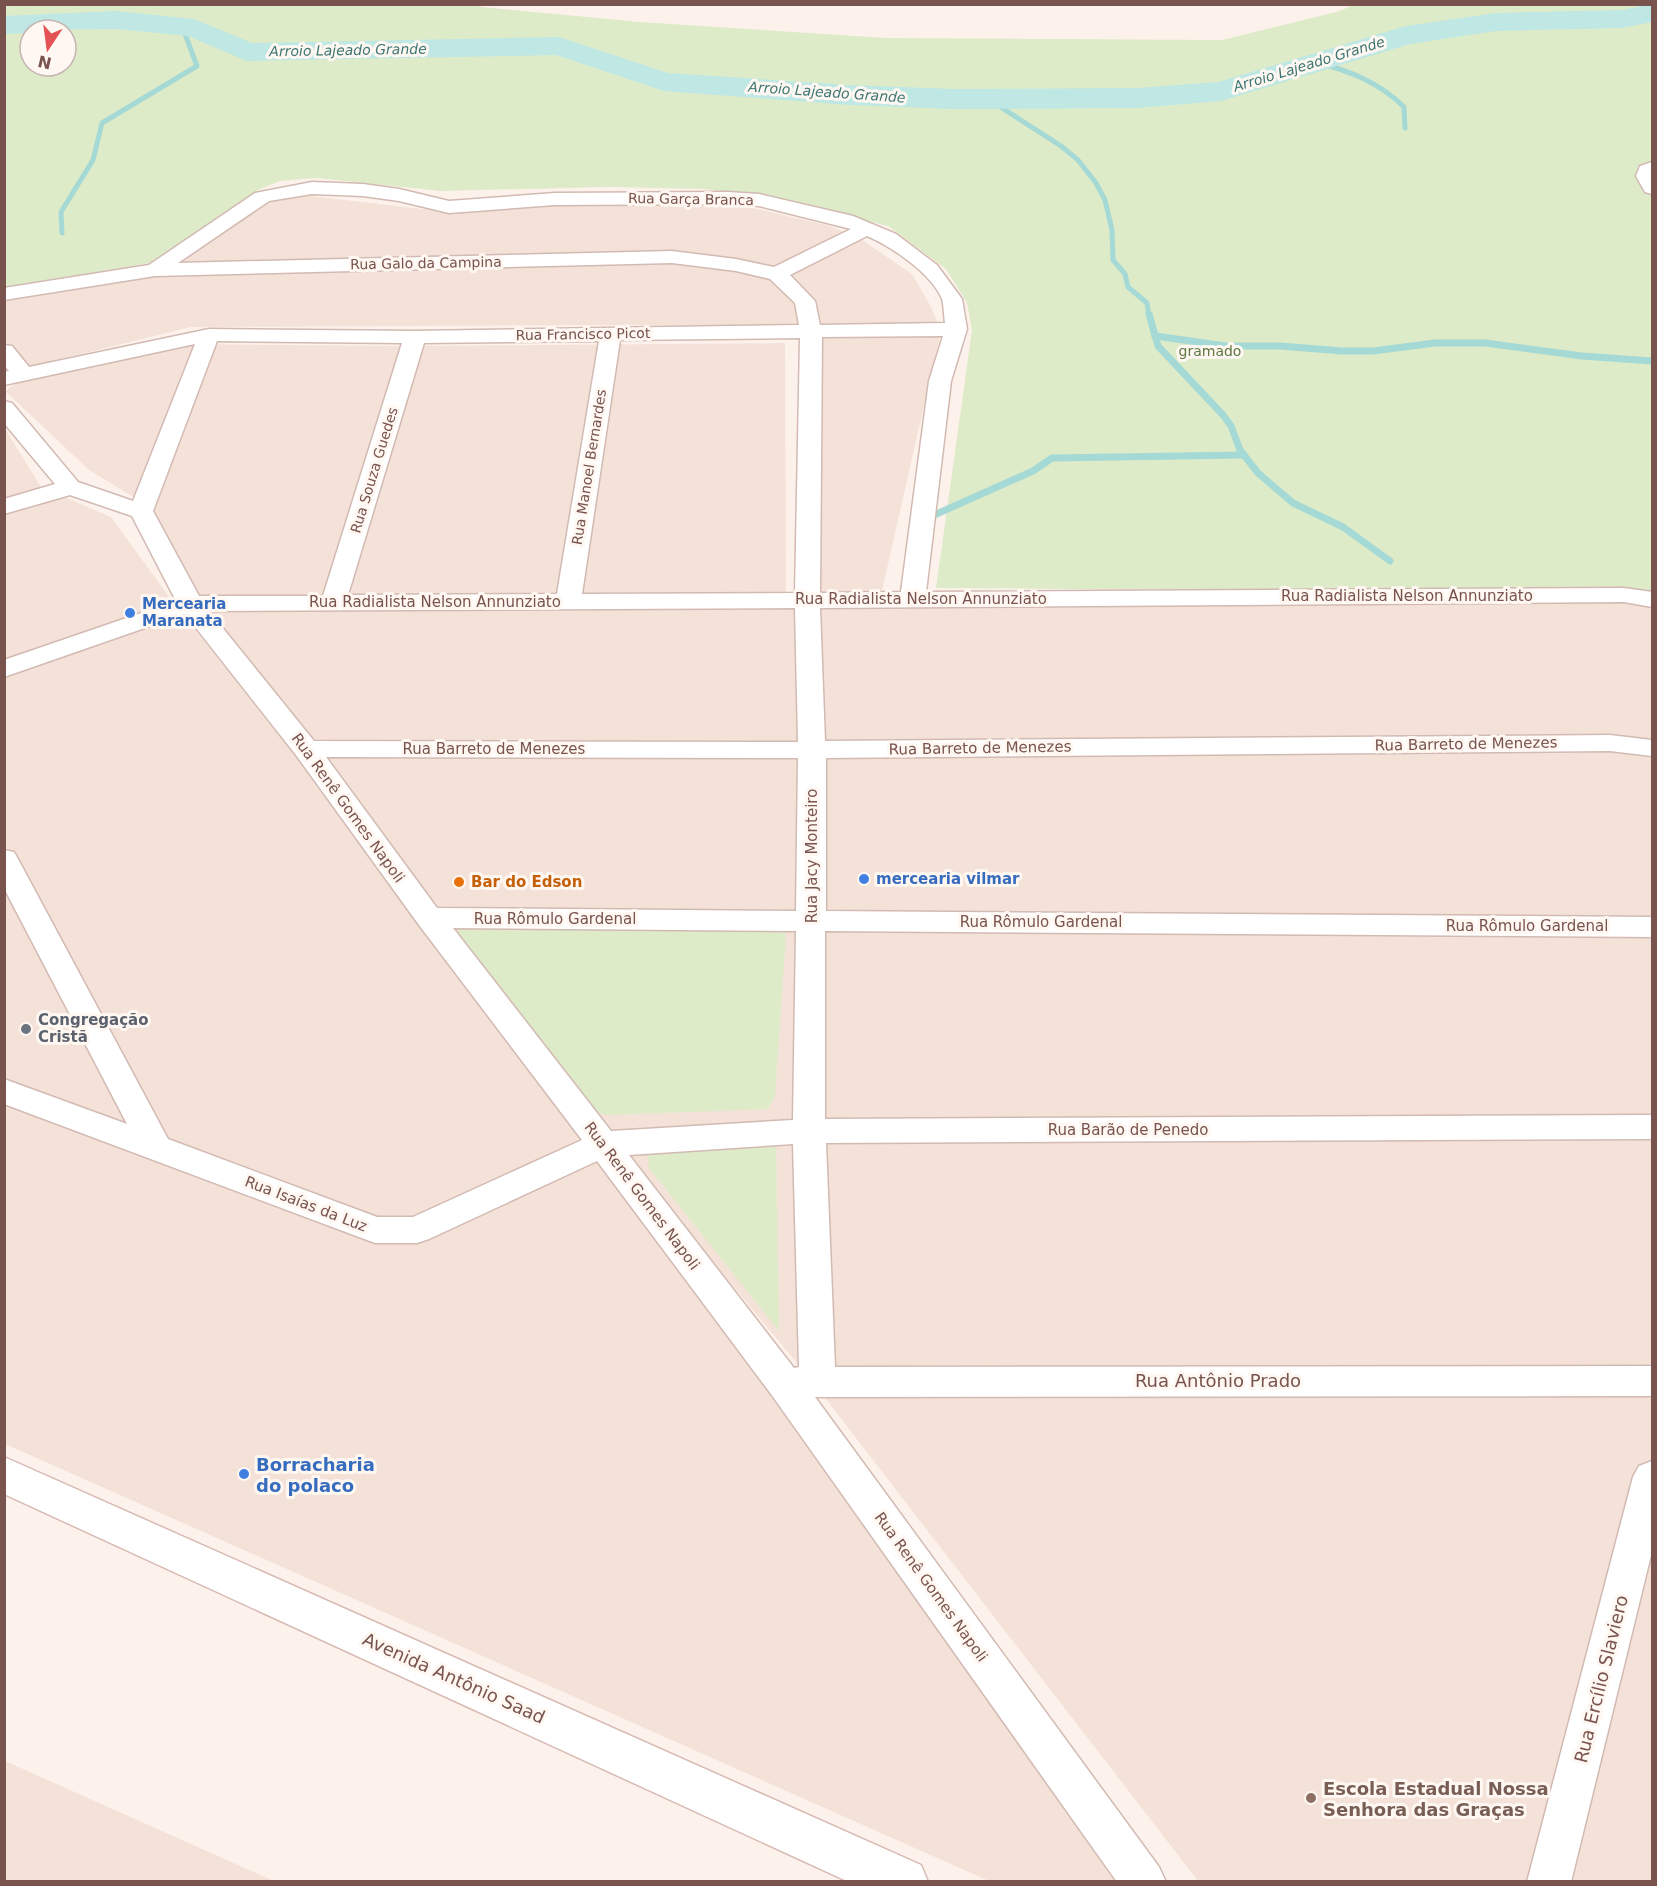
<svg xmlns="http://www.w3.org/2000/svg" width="1657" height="1886" font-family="'DejaVu Sans',sans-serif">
<rect width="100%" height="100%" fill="#fdf2eb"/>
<!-- residential -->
<g fill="#f4e2d9">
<polygon points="302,195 423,209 599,202 697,202 753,208 830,226 859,238 912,274 930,305 941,331 881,595 819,595 816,326 593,325 191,327 24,368 5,340 4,297 161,269 261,203 283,196"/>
<polygon points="785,343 786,596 1623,593 1652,598 1652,1881 1198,1881 815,1385 608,1135 199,603 150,507 89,470 5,391 21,380 183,344 403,346"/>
<polygon points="4,427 41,487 111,517 178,609 294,753 419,921 590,1142 1117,1881 989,1881 5,1444"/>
<polygon points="5,1761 274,1881 5,1881"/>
</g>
<!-- green -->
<g fill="#deebc9" fill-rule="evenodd">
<path d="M484 4 481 7 640 22 887 38 1222 40 1340 11 1353 5H1652V166L1645 168 1643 177 1652 194V598L1623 593 936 588 972 330 967 303 946 269 888 226 764 196 703 189 609 187 441 191 316 178 280 181 260 189 150 263 5 288 4 5ZM30 30H66V66H30Z"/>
<polygon points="461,926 778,927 786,934 775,1097 768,1109 606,1115 591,1110 453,933"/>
<polygon points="776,1142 779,1331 649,1168 647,1153"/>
</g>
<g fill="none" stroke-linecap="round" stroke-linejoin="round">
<!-- stream-far1 -->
<g stroke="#a5d9d5" stroke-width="5">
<path d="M1316 62C1349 71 1379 82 1404 107L1405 128"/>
<polyline points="988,99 1061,146 1078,160 1096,183 1105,200 1112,230 1113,260 1125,274 1128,287 1147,303 1149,316"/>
<polyline points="62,233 61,212 93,160 102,123 197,66 182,26"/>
</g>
<!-- stream -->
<g stroke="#a5d9d5" stroke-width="7">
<polyline points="1149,314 1158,346 1223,415 1231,426 1240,450 1258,473 1293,503 1343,527 1390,561"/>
<polyline points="1155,336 1226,346 1280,346 1342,351 1373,351 1435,343 1485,343 1582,356 1652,361"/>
<polyline points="932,516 1033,471 1052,458 1244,455"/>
</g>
<!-- river -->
<polygon fill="#bfe7e4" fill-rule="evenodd" points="1652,4 1652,22 1622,28 1496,31 1410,44 1221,101 1137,108 953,109 850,105 664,91 556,55 247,61 188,36 116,29 30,30 30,33 4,34 4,16 116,11 194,19 252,43 559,37 668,73 850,85 953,89 1137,88 1218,82 1406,26 1496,13 1622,10"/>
<defs>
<g id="minor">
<polygon points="1652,162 1652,194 1645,192 1636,176 1640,166"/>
<path d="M312 182 363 184 399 189 449 201 555 193 727 192 759 194 853 216 896 234 937 265 962 299 967 329 951 381 926 592 1624 588 1652 592V607L1624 602 820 608 825 741 1610 735 1652 740V756L1610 751 826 758V911L1652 917V937L825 931V1119L1652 1115V1139L826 1143 835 1367 1652 1366V1396L815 1397 1159 1867 1166 1882H1117L771 1394 597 1161 429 1239 417 1243H375L4 1104V1079L127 1124 4 888V850L14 852 18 859 168 1139 377 1217H413L582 1140 419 925 296 755 185 614 4 677V660L176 601 132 516 70 495 4 514V499L55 484 4 423V401L12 403 78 482 133 501 195 344 4 385V372L9 371 4 365V345L12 346 29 367 209 329 415 331 799 325 795 303 770 279 736 271 672 263 155 276 4 300V288L149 265 255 193ZM312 194 363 196 399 201 449 213 555 205 727 204 759 206 851 229 774 267 736 259 672 251 178 263 269 201ZM867 236C891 246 932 274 942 299 944 306 944 316 945 323L820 325 815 301 790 275ZM943 336 929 381 901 592 820 593 822 337ZM800 338 795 593 582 594 620 340ZM217 341 402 343 323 596H199L153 511ZM599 341 557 594 348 595 424 343ZM795 608 798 742 314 741 209 611ZM326 757 798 758 796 911 437 908ZM453 928 796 931 793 1120 611 1131ZM793 1144 799 1367 794 1368 629 1155Z"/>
<polygon points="1652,1461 1652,1551 1571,1882 1527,1882 1633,1477 1639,1466"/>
</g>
<polygon id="secondary" points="4,1457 921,1865 928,1882 849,1882 4,1494"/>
</defs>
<!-- minor casing -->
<use href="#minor" stroke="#d2bab3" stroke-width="3"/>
<!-- secondary casing -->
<use href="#secondary" stroke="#d7bab3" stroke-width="3"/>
<!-- minor -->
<use href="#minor" fill="#fff" fill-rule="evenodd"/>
<!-- secondary -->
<use href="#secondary" fill="#fff" fill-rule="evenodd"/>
</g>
<!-- markers -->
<g fill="#3f7fe0" stroke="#fff7f2" stroke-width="2">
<circle cx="130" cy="613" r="6"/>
<circle cx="864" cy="879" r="6"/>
<circle cx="244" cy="1474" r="6"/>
</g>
<circle fill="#e8710a" stroke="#fff7f2" stroke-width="2" cx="459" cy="882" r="6"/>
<circle fill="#6b7280" stroke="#fff7f2" stroke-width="2" cx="26" cy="1029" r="6"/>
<circle fill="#8d6e63" stroke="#fff7f2" stroke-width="2" cx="1311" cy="1798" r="6"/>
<g text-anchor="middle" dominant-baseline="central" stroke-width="6" stroke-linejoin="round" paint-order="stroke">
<!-- far-water labels -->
<g font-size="14" font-style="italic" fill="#3d7672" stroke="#fff7f2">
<text transform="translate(348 50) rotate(-1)">Arroio Lajeado Grande</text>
<text transform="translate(1309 64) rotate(-17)">Arroio Lajeado Grande</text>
<text transform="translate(827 92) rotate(4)">Arroio Lajeado Grande</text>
</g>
<!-- far-street labels -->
<g font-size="14" fill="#79534d" stroke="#fff7f2">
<text transform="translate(691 199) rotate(1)">Rua Garça Branca</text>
<text transform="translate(426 263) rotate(-1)">Rua Galo da Campina</text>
<text transform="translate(583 334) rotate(-1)">Rua Francisco Picot</text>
<text transform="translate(589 467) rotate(-81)">Rua Manoel Bernardes</text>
<text transform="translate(374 470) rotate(-73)">Rua Souza Guedes</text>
</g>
<!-- far-park labels -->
<g font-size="14" fill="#5e7842" stroke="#fff7f2">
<text x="1210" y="351">gramado</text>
</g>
<!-- street labels -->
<g font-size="15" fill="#79534d" stroke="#fff7f2">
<text x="1407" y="596">Rua Radialista Nelson Annunziato</text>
<text x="921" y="599">Rua Radialista Nelson Annunziato</text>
<text x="435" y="602">Rua Radialista Nelson Annunziato</text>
<text transform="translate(1466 744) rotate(-1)">Rua Barreto de Menezes</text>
<text transform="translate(980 748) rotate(-1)">Rua Barreto de Menezes</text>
<text x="494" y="749">Rua Barreto de Menezes</text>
<text transform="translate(348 808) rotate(54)">Rua Renê Gomes Napoli</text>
<text transform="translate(812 856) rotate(-90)">Rua Jacy Monteiro</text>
<text x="555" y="919">Rua Rômulo Gardenal</text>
<text x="1041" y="922">Rua Rômulo Gardenal</text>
<text x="1527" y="926">Rua Rômulo Gardenal</text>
<text x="1128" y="1130">Rua Barão de Penedo</text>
<text transform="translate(642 1196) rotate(53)">Rua Renê Gomes Napoli</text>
<text transform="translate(306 1204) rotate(21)">Rua Isaías da Luz</text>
<text transform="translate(931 1587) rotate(54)">Rua Renê Gomes Napoli</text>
</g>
<!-- shop labels -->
<g font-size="15" font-weight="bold" fill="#366cbe" stroke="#fff7f2" text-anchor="start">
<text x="142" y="604">Mercearia<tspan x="142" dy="17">Maranata</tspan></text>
<text x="876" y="879">mercearia vilmar</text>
</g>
<!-- food labels -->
<g font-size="15" font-weight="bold" fill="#c56008" stroke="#fff7f2" text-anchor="start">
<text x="471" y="882">Bar do Edson</text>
</g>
<!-- worship labels -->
<g font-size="15" font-weight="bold" fill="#5b616d" stroke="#fff7f2" text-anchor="start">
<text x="38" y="1020">Congregação<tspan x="38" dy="17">Cristã</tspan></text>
</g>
<!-- near-street labels -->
<g font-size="18" fill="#79534d" stroke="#fff7f2">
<text x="1218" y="1380">Rua Antônio Prado</text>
<text transform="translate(454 1678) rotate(24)">Avenida Antônio Saad</text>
<text transform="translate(1601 1679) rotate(-76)">Rua Ercílio Slaviero</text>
</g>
<!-- near-shop labels -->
<g font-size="18" font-weight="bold" fill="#366cbe" stroke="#fff7f2" text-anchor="start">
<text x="256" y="1464">Borracharia<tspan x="256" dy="21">do polaco</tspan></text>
</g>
<!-- near-education labels -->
<g font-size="18" font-weight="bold" fill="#785e54" stroke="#fff7f2" text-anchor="start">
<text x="1323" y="1788">Escola Estadual Nossa<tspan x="1323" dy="21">Senhora das Graças</tspan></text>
</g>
</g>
<!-- border -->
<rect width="1657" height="1886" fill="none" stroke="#79534d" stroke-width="12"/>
<!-- north arrow -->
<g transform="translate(48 48) rotate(193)"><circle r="28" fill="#fff7f2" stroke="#c9b5b0" stroke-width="1.5"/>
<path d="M0-4.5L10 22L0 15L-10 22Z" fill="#e45353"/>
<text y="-9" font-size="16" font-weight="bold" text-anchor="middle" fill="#79534d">N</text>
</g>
</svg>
